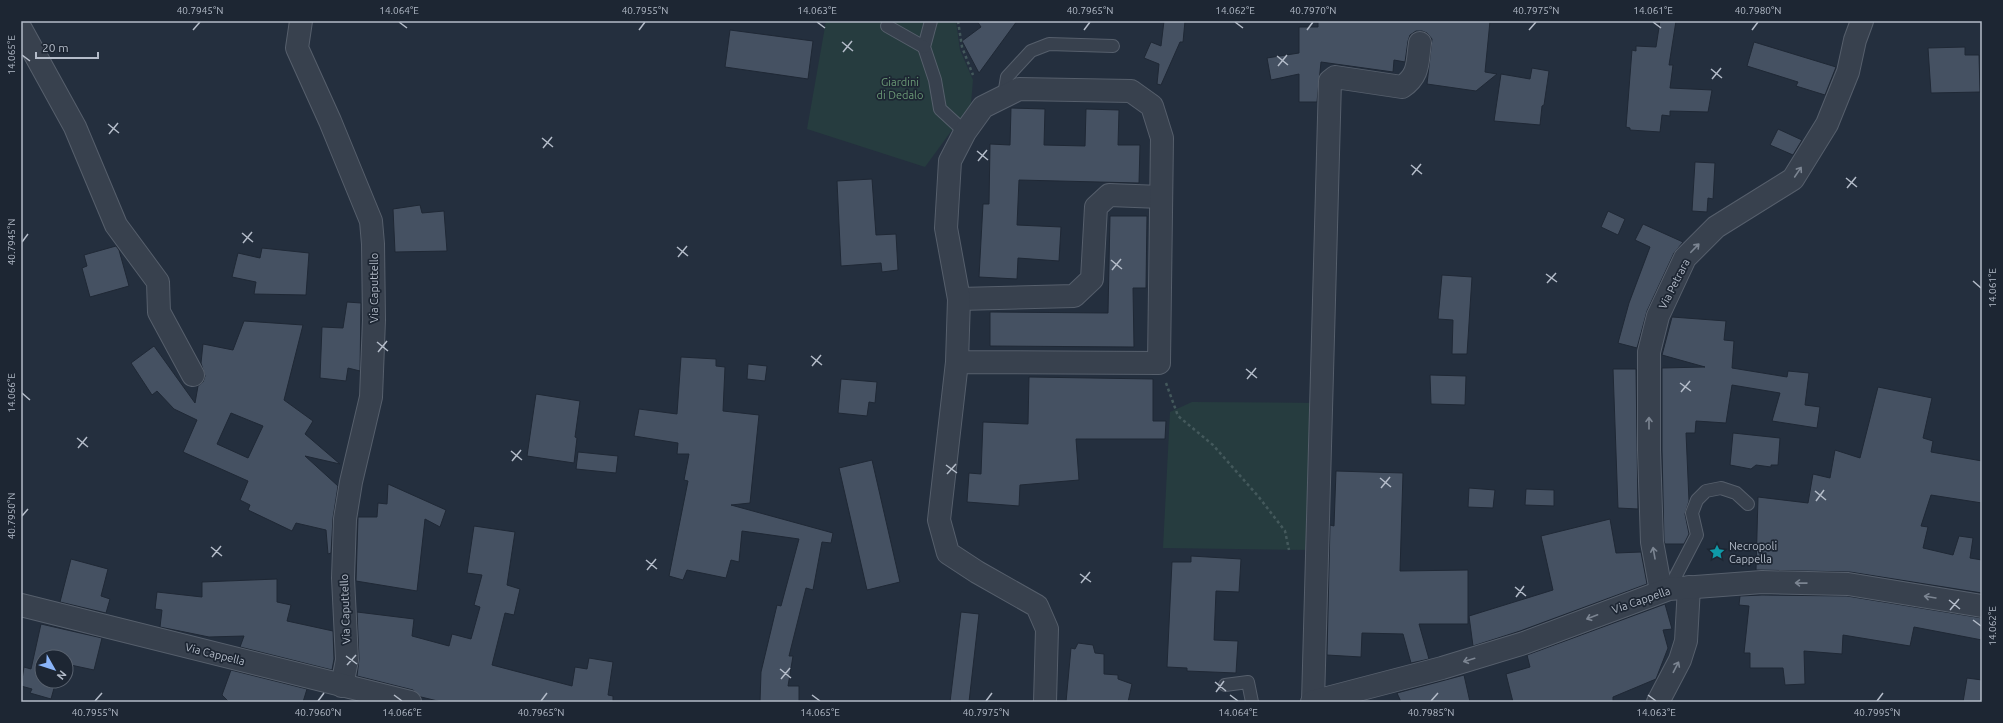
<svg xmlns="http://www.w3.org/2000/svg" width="2003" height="723" font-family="Ubuntu,sans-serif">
<rect width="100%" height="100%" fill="#242f3e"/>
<!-- green -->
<g fill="#263c3f">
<polygon points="826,21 956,21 960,50 973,80 971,104 925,167 807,129"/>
<polygon points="1192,402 1322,403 1313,550 1163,548 1170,412"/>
</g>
<!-- building -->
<g fill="#455162" stroke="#1f2835" fill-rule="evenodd">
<polygon points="977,21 1017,21 979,73 962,41 981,27"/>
<polygon points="1164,21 1185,21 1183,42 1180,42 1161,85 1157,84 1159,64 1144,58 1151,42 1161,46"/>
<polygon points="1318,21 1490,21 1485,72 1497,74 1476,91 1427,84 1432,39 1427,33 1422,31 1416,31 1410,35 1408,41 1405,62 1394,60 1393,72 1321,62 1317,102 1299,102 1299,74 1271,80 1267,58 1299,53 1299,27 1318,27"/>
<polygon points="1660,21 1676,21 1669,65 1673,65 1670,88 1712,90 1708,112 1670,111 1670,116 1662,115 1660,132 1630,130 1630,128 1626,127 1632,50 1636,51 1636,46 1656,47"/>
<polygon points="730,30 813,41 808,79 725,67"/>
<polygon points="1754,42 1836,67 1825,95 1796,86 1798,82 1747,66"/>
<polygon points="1965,47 1965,55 1979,55 1980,92 1931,93 1928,48"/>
<polygon points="1532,68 1549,71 1544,105 1542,106 1540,125 1494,121 1501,74 1530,79"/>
<polygon points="1011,108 1045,109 1044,145 1085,146 1086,109 1119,110 1118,145 1140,145 1139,183 1019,180 1017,225 1061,227 1059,261 1018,258 1017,279 979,277 983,204 989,204 990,144 1010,145"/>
<polygon points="1778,129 1802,140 1793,155 1770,145"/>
<polygon points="1695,162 1715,163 1713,199 1708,198 1707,212 1692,211"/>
<polygon points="872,179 876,235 896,234 898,270 882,272 881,263 841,266 837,181"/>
<polygon points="420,205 422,213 444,211 447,251 395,252 393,209"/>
<polygon points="1608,211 1625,219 1618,235 1601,227"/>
<polygon points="1110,216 1147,216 1146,288 1133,288 1134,347 990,346 990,312 1108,313"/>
<polygon points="1643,224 1683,242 1674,253 1647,311 1637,348 1618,343 1629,303 1650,247 1635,240"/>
<polygon points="116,246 119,250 129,286 90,297 82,268 87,266 84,255"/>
<polygon points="262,248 309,253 306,295 254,294 256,282 232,277 238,253 260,258"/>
<polygon points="1442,275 1472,277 1467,354 1452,354 1453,320 1438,319"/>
<polygon points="347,302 361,303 360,371 348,368 346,381 320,378 322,327 343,328"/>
<polygon points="1672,317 1726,321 1724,340 1734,341 1732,368 1787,377 1788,371 1809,373 1805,405 1820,407 1817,428 1772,421 1780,393 1732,385 1726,423 1696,421 1695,433 1686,433 1689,501 1685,514 1689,534 1684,544 1665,544 1664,541 1662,450 1662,368 1705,367 1662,355"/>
<path d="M244 321 303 325 284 400 313 421 305 434 340 464 305 456 338 486 333 518 331 553 328 554 326 530 296 523 292 531 248 510 250 505 240 500 248 481 183 452 197 420 174 409 157 391 152 395 131 363 154 346 195 403 198 386 203 382 205 376 201 363 203 344 233 350ZM231 413 263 426 248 458 217 444Z"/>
<polygon points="681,357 716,359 716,366 725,367 723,411 759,415 750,503 731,505 833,533 831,543 822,542 813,590 806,588 789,656 793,656 788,686 799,686 799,702 760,702 761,672 777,605 781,606 799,539 742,531 739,562 731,560 726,578 687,570 683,580 669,576 688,481 684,480 689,454 677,454 678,443 634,436 639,409 677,414"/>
<polygon points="748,364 767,366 765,381 747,379"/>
<polygon points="1613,369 1636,369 1638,509 1618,508"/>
<polygon points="1430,375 1466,376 1465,405 1431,404"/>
<polygon points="1029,377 1153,379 1153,421 1166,421 1165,439 1076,439 1079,480 1020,485 1019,506 967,502 969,473 981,474 983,422 1028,424"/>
<polygon points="841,379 877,382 875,403 869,402 867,416 838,413"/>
<polygon points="1878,387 1932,398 1923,438 1933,441 1931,452 1982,461 1982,503 1931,495 1921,526 1928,527 1923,548 1953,555 1959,536 1973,538 1970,558 1982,560 1982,593 1850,572 1756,570 1758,497 1808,503 1813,474 1830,478 1835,450 1860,458"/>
<polygon points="536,394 580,401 575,437 577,438 574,463 527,456"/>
<polygon points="1733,433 1780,438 1778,465 1771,465 1771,467 1756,465 1751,469 1730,465"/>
<polygon points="578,452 618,456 616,473 576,469"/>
<polygon points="872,460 900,582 867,590 839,468"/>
<polygon points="1336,471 1403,473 1400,571 1468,570 1468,624 1419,624 1429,659 1411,663 1403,634 1362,633 1361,657 1327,655 1330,525 1334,526"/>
<polygon points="388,484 446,510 440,527 425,519 417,591 356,581 358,517 377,517 378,503 387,504"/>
<polygon points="1469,488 1495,490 1493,508 1468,507"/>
<polygon points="1526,489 1554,490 1554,506 1525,505"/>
<polygon points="1610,519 1616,553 1641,552 1647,584 1520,631 1473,646 1469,616 1553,590 1541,536"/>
<polygon points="474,526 515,532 507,585 520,589 514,615 505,613 492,665 572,686 575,667 587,669 589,658 613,662 608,695 613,696 613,702 442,702 421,697 413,690 357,676 359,659 357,612 414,619 412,636 449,646 452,634 471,639 480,607 474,605 482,575 467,573"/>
<polygon points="1191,556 1241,559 1239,592 1216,591 1214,640 1238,641 1236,673 1187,671 1187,668 1167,667 1172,562 1191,562"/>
<polygon points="71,559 108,569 101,596 110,599 106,613 60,602"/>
<polygon points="277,579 277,602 291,605 287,621 333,631 334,659 332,670 240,647 244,636 209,637 160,627 162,610 155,609 157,592 202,597 202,582"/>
<polygon points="1762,595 1847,596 1982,618 1982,640 1914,627 1910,646 1843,635 1842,654 1804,651 1805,684 1785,685 1783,668 1750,668 1750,653 1744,653 1749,606 1739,605 1740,596"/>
<polygon points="1665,604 1672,629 1663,630 1668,648 1656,679 1613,697 1613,702 1513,702 1506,674 1530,667 1527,655"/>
<polygon points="961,612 979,614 969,702 950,702"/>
<polygon points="41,624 102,638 94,670 66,664 66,657 42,657 42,681 56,681 51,699 30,693 32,689 21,686 24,667 31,669"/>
<polygon points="1078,643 1093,645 1095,653 1104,654 1104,674 1118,675 1118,679 1132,684 1128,702 1066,702 1071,648 1075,649"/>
<polygon points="231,670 307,689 303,702 229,702 222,695"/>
<polygon points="1464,675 1470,702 1401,702 1397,693"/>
<polygon points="1967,678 1982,680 1982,702 1963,702"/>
</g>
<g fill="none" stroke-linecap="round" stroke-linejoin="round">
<defs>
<g id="service">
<polyline points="931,21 924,47 935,80 940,109 965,132"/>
<polyline points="887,26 924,47"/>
<polyline points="1004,95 1007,77 1031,51 1049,44 1113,46"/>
<polyline points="1669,589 1697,535 1692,513 1697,500 1706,491 1721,488 1736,493 1748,504"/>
<polyline points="1225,685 1248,682 1252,702"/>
</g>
<g id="minor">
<polyline points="301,21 297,48 330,121 371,221 373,244 374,320 371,397 351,482 345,519 343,578 347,660 342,686"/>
<polyline points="21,29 75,127 116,225 158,282 159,312 193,375"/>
<polyline points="959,299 1074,296 1092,279 1096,207 1109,195 1161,197"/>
<polyline points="957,362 1159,363 1162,138 1152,106 1131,91 1019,89 983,107 965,132 950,161 946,228 959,299 957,362 939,520 948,553 977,572 1037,606 1047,629 1045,702"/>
<polyline points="1661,591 1652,542 1649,450 1649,352 1658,316 1685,258 1716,227 1793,179 1827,124 1848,72 1855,40 1862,21"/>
<path d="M1313 702 1330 81 1335 77 1402 87C1420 75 1417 62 1420 43"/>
<polyline points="1658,702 1680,660 1686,641 1689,587"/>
</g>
<g id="tertiary">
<polyline points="21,605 410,702"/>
<polyline points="1312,702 1442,668 1524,643 1669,589 1762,582 1848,584 1982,606"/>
</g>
</defs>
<!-- service casing -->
<use href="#service" stroke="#565f6c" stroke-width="14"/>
<!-- minor casing -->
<use href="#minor" stroke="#565f6c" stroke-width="24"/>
<!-- tertiary casing -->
<use href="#tertiary" stroke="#565f6c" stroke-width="24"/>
<!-- path -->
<g stroke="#44595c" stroke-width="2.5" stroke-dasharray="3 3" stroke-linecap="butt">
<polyline points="958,21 962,47 973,75"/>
<polyline points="1166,383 1178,416 1213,445 1258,496 1285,531 1289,550"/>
</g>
<!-- service -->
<use href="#service" stroke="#38414e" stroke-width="12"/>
<!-- minor -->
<use href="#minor" stroke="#38414e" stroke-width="22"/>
<!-- tertiary -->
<use href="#tertiary" stroke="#38414e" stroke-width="22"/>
</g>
<!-- one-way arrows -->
<defs><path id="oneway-shaft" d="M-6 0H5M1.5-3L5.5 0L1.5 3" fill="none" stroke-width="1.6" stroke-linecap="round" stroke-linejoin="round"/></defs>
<g stroke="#7c8592">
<use href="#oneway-shaft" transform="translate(1798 172) rotate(-56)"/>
<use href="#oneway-shaft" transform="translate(1695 248) rotate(-46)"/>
<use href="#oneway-shaft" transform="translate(1649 423) rotate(-90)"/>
<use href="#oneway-shaft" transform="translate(1654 553) rotate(-100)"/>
<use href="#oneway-shaft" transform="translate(1801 583) rotate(-179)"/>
<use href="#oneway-shaft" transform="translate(1930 597) rotate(-171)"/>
<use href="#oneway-shaft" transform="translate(1592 617) rotate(159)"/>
<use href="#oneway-shaft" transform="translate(1469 660) rotate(163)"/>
<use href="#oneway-shaft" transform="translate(1676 667) rotate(-63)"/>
</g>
<!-- ticks -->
<path fill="none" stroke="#b4bcc9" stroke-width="1.5" d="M399 22 407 28M817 22 825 28M1235 22 1243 28M1653 22 1661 28M193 30 200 22M639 30 645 22M1084 30 1090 22M1307 30 1313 22M1529 30 1536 22M1752 30 1758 22M842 42 853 51M843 52 852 41M22 55 30 61M1277 56 1288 65M1278 66 1287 55M1711 69 1722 78M1712 79 1721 68M108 124 119 133M109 134 118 123M542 138 553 147M543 148 552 137M977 151 988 160M978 161 987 150M1411 165 1422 174M1412 175 1421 164M1846 178 1857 187M1847 188 1856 177M242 233 253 242M22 242 28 234M243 243 252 232M677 247 688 256M678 257 687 246M1111 260 1122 269M1112 270 1121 259M1546 274 1557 282M1973 281 1981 288M1547 283 1556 273M377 342 388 351M378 352 387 341M811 356 822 365M812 366 821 355M1246 369 1257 378M1247 379 1256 368M1680 383 1691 391M1681 392 1690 381M22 393 30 400M77 438 88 447M78 448 87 437M511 451 522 460M512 461 521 450M946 465 957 473M947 474 956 464M1380 478 1391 487M1381 488 1390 477M1815 491 1826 500M1816 501 1824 490M22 516 28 509M211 547 222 556M212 557 221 546M646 560 657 569M647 570 656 559M1080 574 1091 582M1081 583 1090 572M1515 587 1526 596M1516 597 1524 586M1949 600 1960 609M1950 610 1959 599M1973 620 1981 626M346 656 357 664M347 665 356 655M780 669 791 678M781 679 790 668M1215 682 1226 691M1216 692 1224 681M394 695 402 701M812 695 820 701M1230 695 1238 701M1648 695 1656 701M95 701 102 693M318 701 324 693M541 701 547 693M986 701 992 693M1431 701 1438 693M1877 701 1883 693"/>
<!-- icons -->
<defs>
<symbol id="sight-bare" viewBox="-9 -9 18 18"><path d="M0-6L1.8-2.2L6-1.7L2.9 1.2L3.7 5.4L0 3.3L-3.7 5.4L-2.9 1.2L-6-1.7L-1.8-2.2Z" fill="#0f9aa8" stroke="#1d2633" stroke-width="2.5" paint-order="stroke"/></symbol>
</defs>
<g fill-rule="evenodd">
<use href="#sight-bare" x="1706" y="541" width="22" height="22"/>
</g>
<g text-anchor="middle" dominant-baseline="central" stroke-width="3.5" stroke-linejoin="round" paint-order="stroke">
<!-- park labels -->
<g font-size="11" fill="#6b9a76" stroke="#1d2633">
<text x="900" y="82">Giardini<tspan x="900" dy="13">di Dedalo</tspan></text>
</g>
<!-- street labels -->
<g font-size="11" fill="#b4bcc9" stroke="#1d2633">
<text transform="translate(1674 284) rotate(-63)">Via Petrara</text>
<text transform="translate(374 288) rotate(-90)">Via Caputtello</text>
<text transform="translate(1641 600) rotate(-19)">Via Cappella</text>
<text transform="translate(345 609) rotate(-92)">Via Caputtello</text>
<text transform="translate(215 654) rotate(14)">Via Cappella</text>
</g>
<!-- poi labels -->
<g font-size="11" fill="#b4bcc9" stroke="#1d2633" text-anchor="start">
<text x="1729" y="546">Necropoli<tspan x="1729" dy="13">Cappella</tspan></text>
</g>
</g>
<!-- border -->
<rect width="2003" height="723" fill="none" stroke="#1d2633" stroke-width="44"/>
<!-- north arrow -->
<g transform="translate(54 669) rotate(129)"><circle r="19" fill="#1d2633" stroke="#59626f"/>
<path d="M0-3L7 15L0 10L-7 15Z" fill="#8ab4f8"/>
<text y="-6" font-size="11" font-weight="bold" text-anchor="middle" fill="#b4bcc9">N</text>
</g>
<!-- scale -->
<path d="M36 52v6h62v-6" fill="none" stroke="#b4bcc9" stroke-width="2"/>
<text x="42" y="52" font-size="12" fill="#b4bcc9" stroke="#1d2633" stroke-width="3" paint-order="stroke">20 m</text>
<rect x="22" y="22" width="1959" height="679" fill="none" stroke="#b4bcc9" stroke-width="1.5"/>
<g font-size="10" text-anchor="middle" fill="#b4bcc9">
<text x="200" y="14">40.7945°N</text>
<text x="399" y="14">14.064°E</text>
<text x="645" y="14">40.7955°N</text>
<text x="817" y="14">14.063°E</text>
<text x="1090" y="14">40.7965°N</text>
<text x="1235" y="14">14.062°E</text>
<text x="1313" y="14">40.7970°N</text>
<text x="1536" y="14">40.7975°N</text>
<text x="1653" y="14">14.061°E</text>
<text x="1758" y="14">40.7980°N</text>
<text transform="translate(11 55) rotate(-90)" y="4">14.065°E</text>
<text transform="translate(11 242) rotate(-90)" y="4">40.7945°N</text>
<text transform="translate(1992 288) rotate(-90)" y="4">14.061°E</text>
<text transform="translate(11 393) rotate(-90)" y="4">14.066°E</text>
<text transform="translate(11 516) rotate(-90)" y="4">40.7950°N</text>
<text transform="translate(1992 626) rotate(-90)" y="4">14.062°E</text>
<text x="95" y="716">40.7955°N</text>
<text x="318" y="716">40.7960°N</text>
<text x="402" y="716">14.066°E</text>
<text x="541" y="716">40.7965°N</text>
<text x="820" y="716">14.065°E</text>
<text x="986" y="716">40.7975°N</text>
<text x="1238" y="716">14.064°E</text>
<text x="1431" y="716">40.7985°N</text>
<text x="1656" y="716">14.063°E</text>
<text x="1877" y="716">40.7995°N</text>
</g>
</svg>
